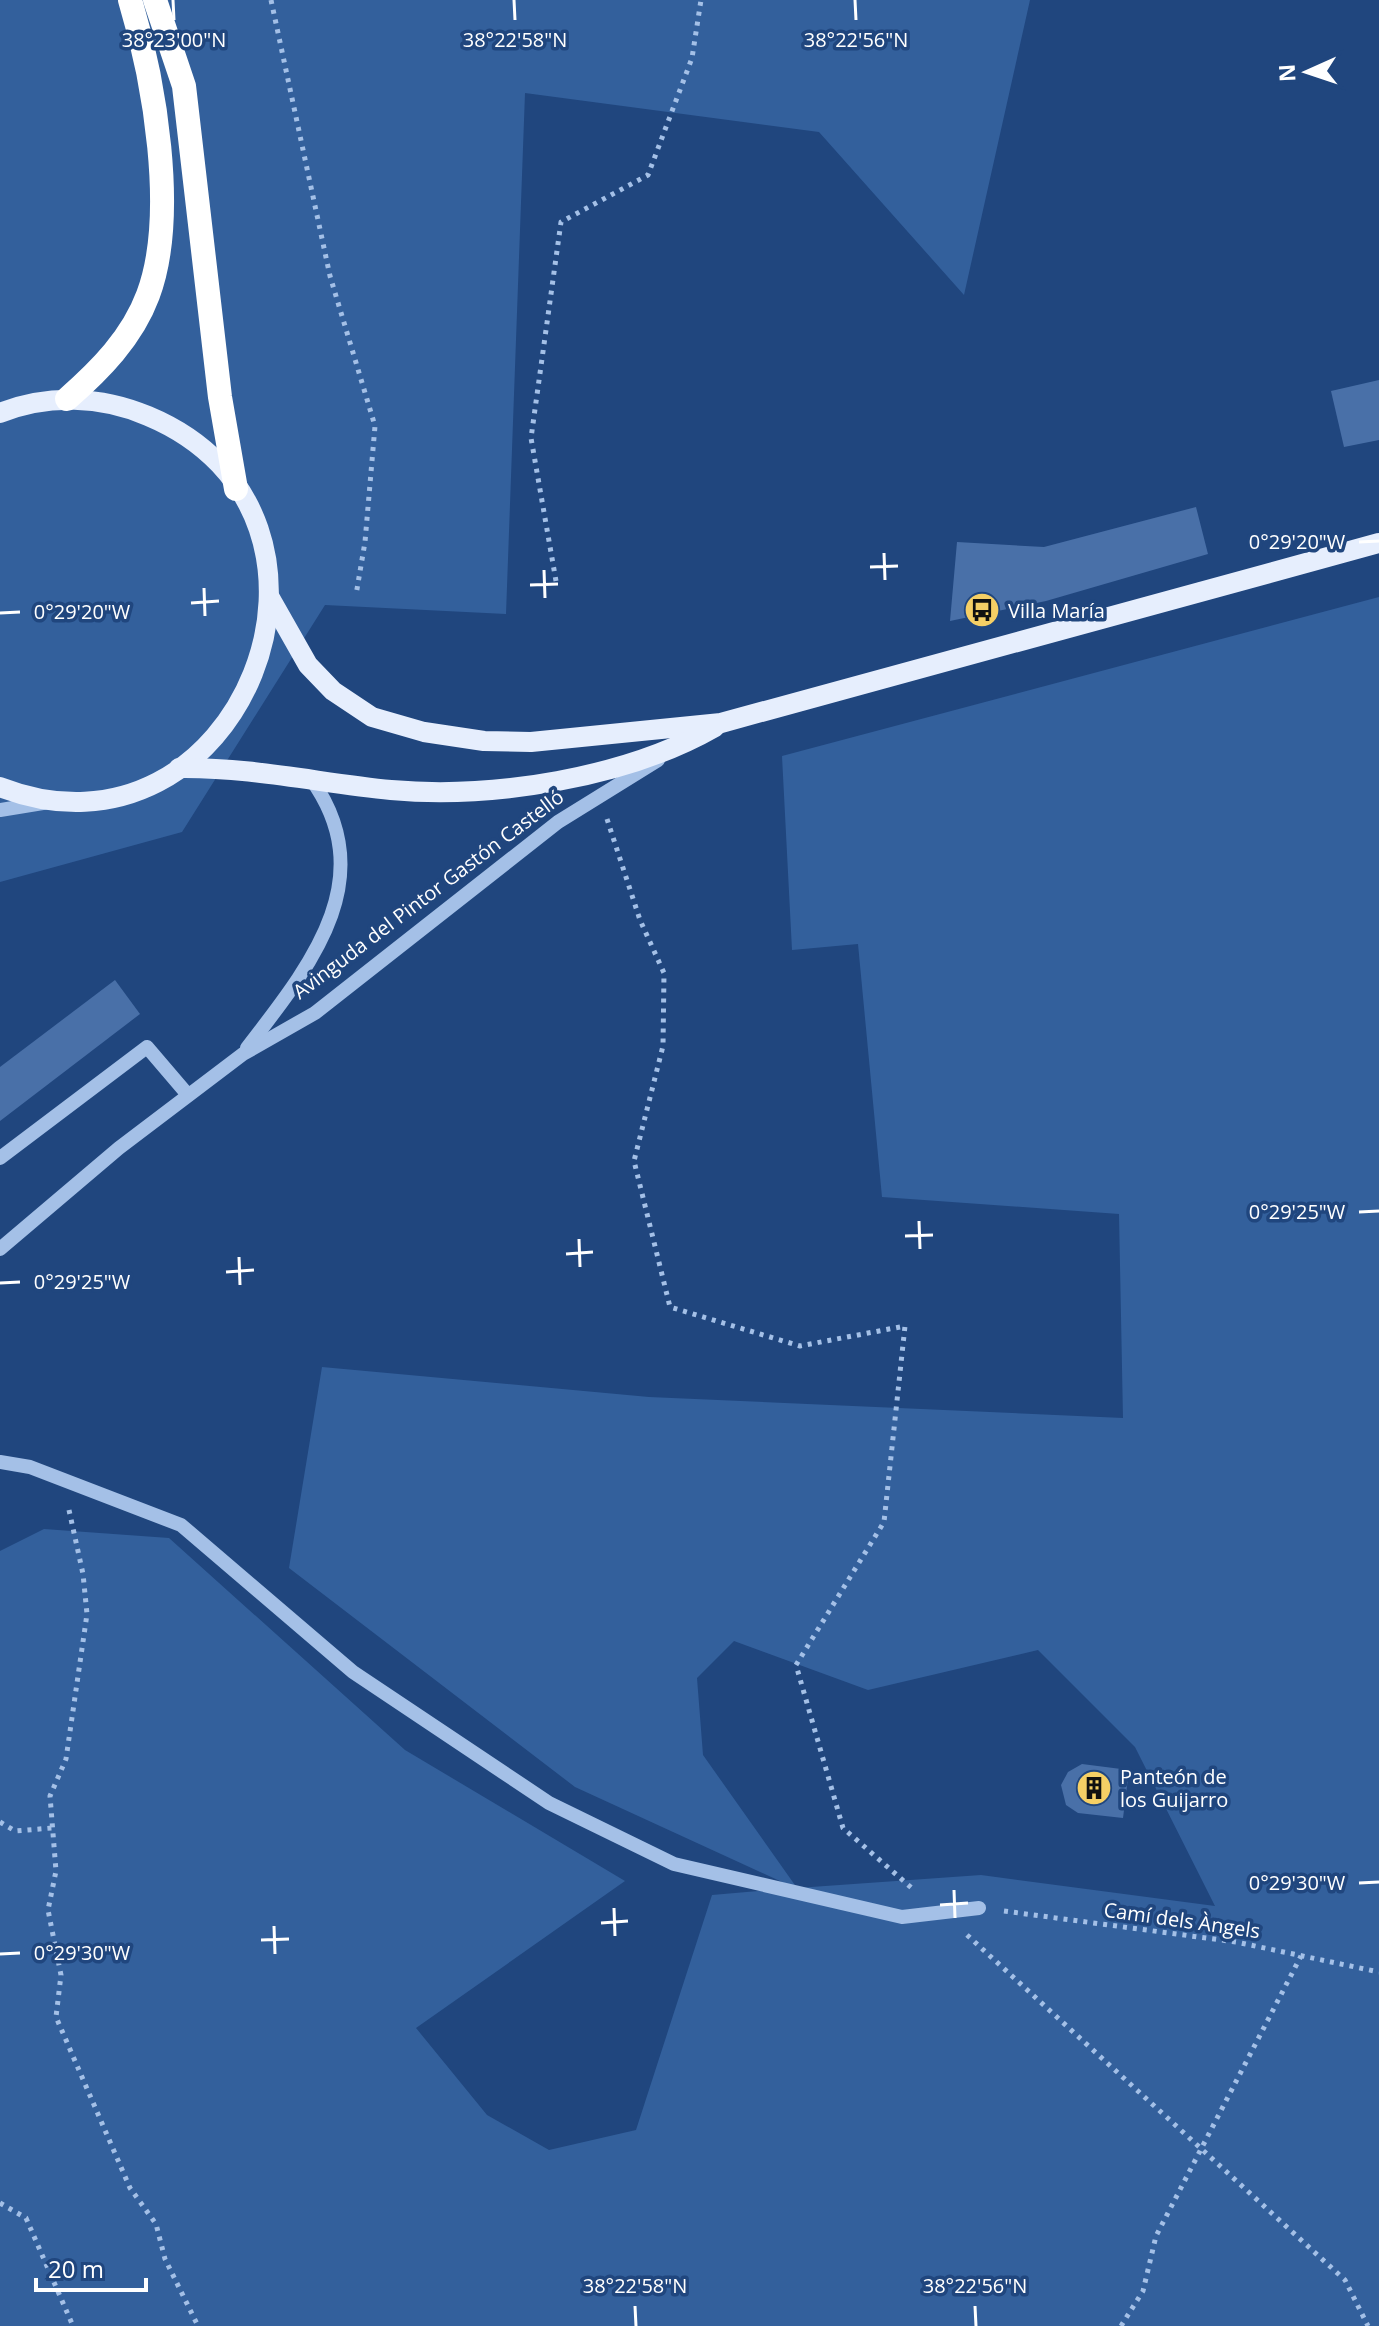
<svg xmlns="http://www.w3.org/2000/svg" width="1379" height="2326" font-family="'Open Sans',sans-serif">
<rect width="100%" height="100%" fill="#20467e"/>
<!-- green -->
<g fill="#33609c" fill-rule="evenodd">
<polygon points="0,0 1030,0 964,295 819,132 525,93 506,614 325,605 182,832 0,882"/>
<path d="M1379 597V2326H0V1551L44 1529 169 1538 405 1750 625 1881 416 2028 487 2115 549 2150 636 2130 712 1895 795 1888 575 1787 289 1568 322 1367 649 1397 1123 1418 1119 1214 882 1197 858 944 792 950 782 756ZM734 1641 868 1690 1038 1650 1135 1747 1215 1906 981 1875 797 1888 703 1755 697 1678Z"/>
</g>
<!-- building -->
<g fill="#4970a8">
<polygon points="1379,380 1379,440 1344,447 1331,391"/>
<polygon points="1196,507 1208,554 1046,601 950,621 957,542 1044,547"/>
<polygon points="115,980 140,1014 0,1121 0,1067"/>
<polygon points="1082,1764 1129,1770 1123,1818 1078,1813 1066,1805 1061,1785 1068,1772"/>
</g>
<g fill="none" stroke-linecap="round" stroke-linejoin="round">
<!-- path -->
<g stroke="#a4c0e7" stroke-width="5" stroke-dasharray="4 6" stroke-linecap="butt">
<polyline points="271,0 330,276 375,426 365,542 356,595"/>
<polyline points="556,581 531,438 561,222 648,175 692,58 701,0"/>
<polyline points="607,819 640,920 664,973 663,1046 634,1161 670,1307 800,1346 905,1326 884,1522 796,1665 843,1828 914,1890"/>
<polyline points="69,1510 83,1574 87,1614 66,1759 50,1796 56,1871 48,1910 61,1975 56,2017 130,2188 156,2224 165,2259 198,2326"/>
<polyline points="0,1822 15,1831 52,1828"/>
<polyline points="1004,1911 1236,1942 1379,1972"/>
<polyline points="967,1935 1345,2280 1368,2326"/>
<polyline points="0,2203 26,2218 73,2326"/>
<polyline points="1121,2326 1143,2291 1156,2236 1301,1956"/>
</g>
<!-- minor -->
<g stroke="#a4c0e7" stroke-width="14">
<polyline points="0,810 55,801"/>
<path d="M247 1048C309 967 383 879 311 779"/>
<polyline points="0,1158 147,1047 188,1095"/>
<polyline points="0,1249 119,1148 243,1054 315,1013 558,822 658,760"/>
<polyline points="0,1462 30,1467 181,1525 353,1672 549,1803 674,1864 902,1917 979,1908"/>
</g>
<!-- major -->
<g stroke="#e6eefd" stroke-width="20">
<path d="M0 413C48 394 101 396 148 416 385 515 240 880 0 787"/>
<polyline points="270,598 308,665 333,691 372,717 424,732 484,741 531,742 721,723 1379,543"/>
<path d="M179 768C251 767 320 783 391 790 493 799 626 778 715 727"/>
</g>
<!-- highway -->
<g stroke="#fff" stroke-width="24">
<polyline points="155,0 184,86 220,397 236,489"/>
<path d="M67 399C100 370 132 338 148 295 178 215 154 79 130 0"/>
</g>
</g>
<!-- ticks -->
<path fill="none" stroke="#fff" stroke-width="3" d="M173 0 174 20M514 0 515 20M855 0 856 20M1359 542 1379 541M884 553 885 580M870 567 898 566M544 570 545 598M530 585 558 584M204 588 205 616M191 603 219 601M0 613 20 612M1359 1212 1379 1211M919 1221 920 1249M905 1236 933 1235M579 1239 580 1267M566 1254 593 1252M239 1257 240 1285M226 1272 254 1270M0 1283 20 1282M1359 1883 1379 1882M954 1890 955 1918M940 1905 968 1903M614 1908 615 1936M601 1923 628 1921M274 1926 275 1954M261 1940 289 1939M0 1954 20 1953M635 2306 636 2326M975 2306 976 2326"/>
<!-- icons -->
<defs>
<symbol id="bus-disc" viewBox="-11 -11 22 22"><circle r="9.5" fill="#f5cf65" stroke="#20467e"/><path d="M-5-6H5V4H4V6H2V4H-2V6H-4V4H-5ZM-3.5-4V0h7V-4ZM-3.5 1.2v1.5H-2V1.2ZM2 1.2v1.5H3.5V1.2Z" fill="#111"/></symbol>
<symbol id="building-disc" viewBox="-11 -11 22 22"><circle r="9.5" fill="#f5cf65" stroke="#20467e"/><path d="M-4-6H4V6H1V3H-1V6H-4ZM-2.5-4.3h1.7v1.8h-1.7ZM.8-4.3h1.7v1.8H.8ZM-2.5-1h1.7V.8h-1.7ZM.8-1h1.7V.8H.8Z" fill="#111"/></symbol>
</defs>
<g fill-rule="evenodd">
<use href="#bus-disc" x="962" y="590" width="40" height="40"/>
<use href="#building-disc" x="1074" y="1768" width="40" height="40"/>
</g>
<g text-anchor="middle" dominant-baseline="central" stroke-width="7" stroke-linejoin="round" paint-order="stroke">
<!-- poi labels -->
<g font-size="20" fill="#fff" stroke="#20467e" text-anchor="start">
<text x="1008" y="610">Villa María</text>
<text x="1120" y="1776">Panteón de<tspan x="1120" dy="23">los Guijarro</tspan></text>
</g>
<!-- street labels -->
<g font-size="20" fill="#fff" stroke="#20467e">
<text transform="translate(428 894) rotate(-37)">Avinguda del Pintor Gastón Castelló</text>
<text transform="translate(1182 1920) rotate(8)">Camí dels Àngels</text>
</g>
</g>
<g font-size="20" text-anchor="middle" fill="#fff" stroke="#20467e" stroke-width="7" stroke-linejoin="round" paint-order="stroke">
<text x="174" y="47">38°23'00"N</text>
<text x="515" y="47">38°22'58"N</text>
<text x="856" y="47">38°22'56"N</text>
<text x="1297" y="549">0°29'20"W</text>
<text x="82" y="619">0°29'20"W</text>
<text x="1297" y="1219">0°29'25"W</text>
<text x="82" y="1289">0°29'25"W</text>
<text x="1297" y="1890">0°29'30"W</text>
<text x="82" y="1960">0°29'30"W</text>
<text x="635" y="2293">38°22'58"N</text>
<text x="975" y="2293">38°22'56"N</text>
</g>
<!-- north arrow -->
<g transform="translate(1307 72) rotate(267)" stroke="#20467e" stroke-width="6" paint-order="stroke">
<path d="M0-6L14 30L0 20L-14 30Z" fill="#ffffff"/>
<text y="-12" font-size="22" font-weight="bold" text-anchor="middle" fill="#ffffff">N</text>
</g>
<!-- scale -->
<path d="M36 2278v12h110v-12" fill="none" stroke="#ffffff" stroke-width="4"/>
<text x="48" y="2278" font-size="24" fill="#ffffff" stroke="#20467e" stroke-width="6" paint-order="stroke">20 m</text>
</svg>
